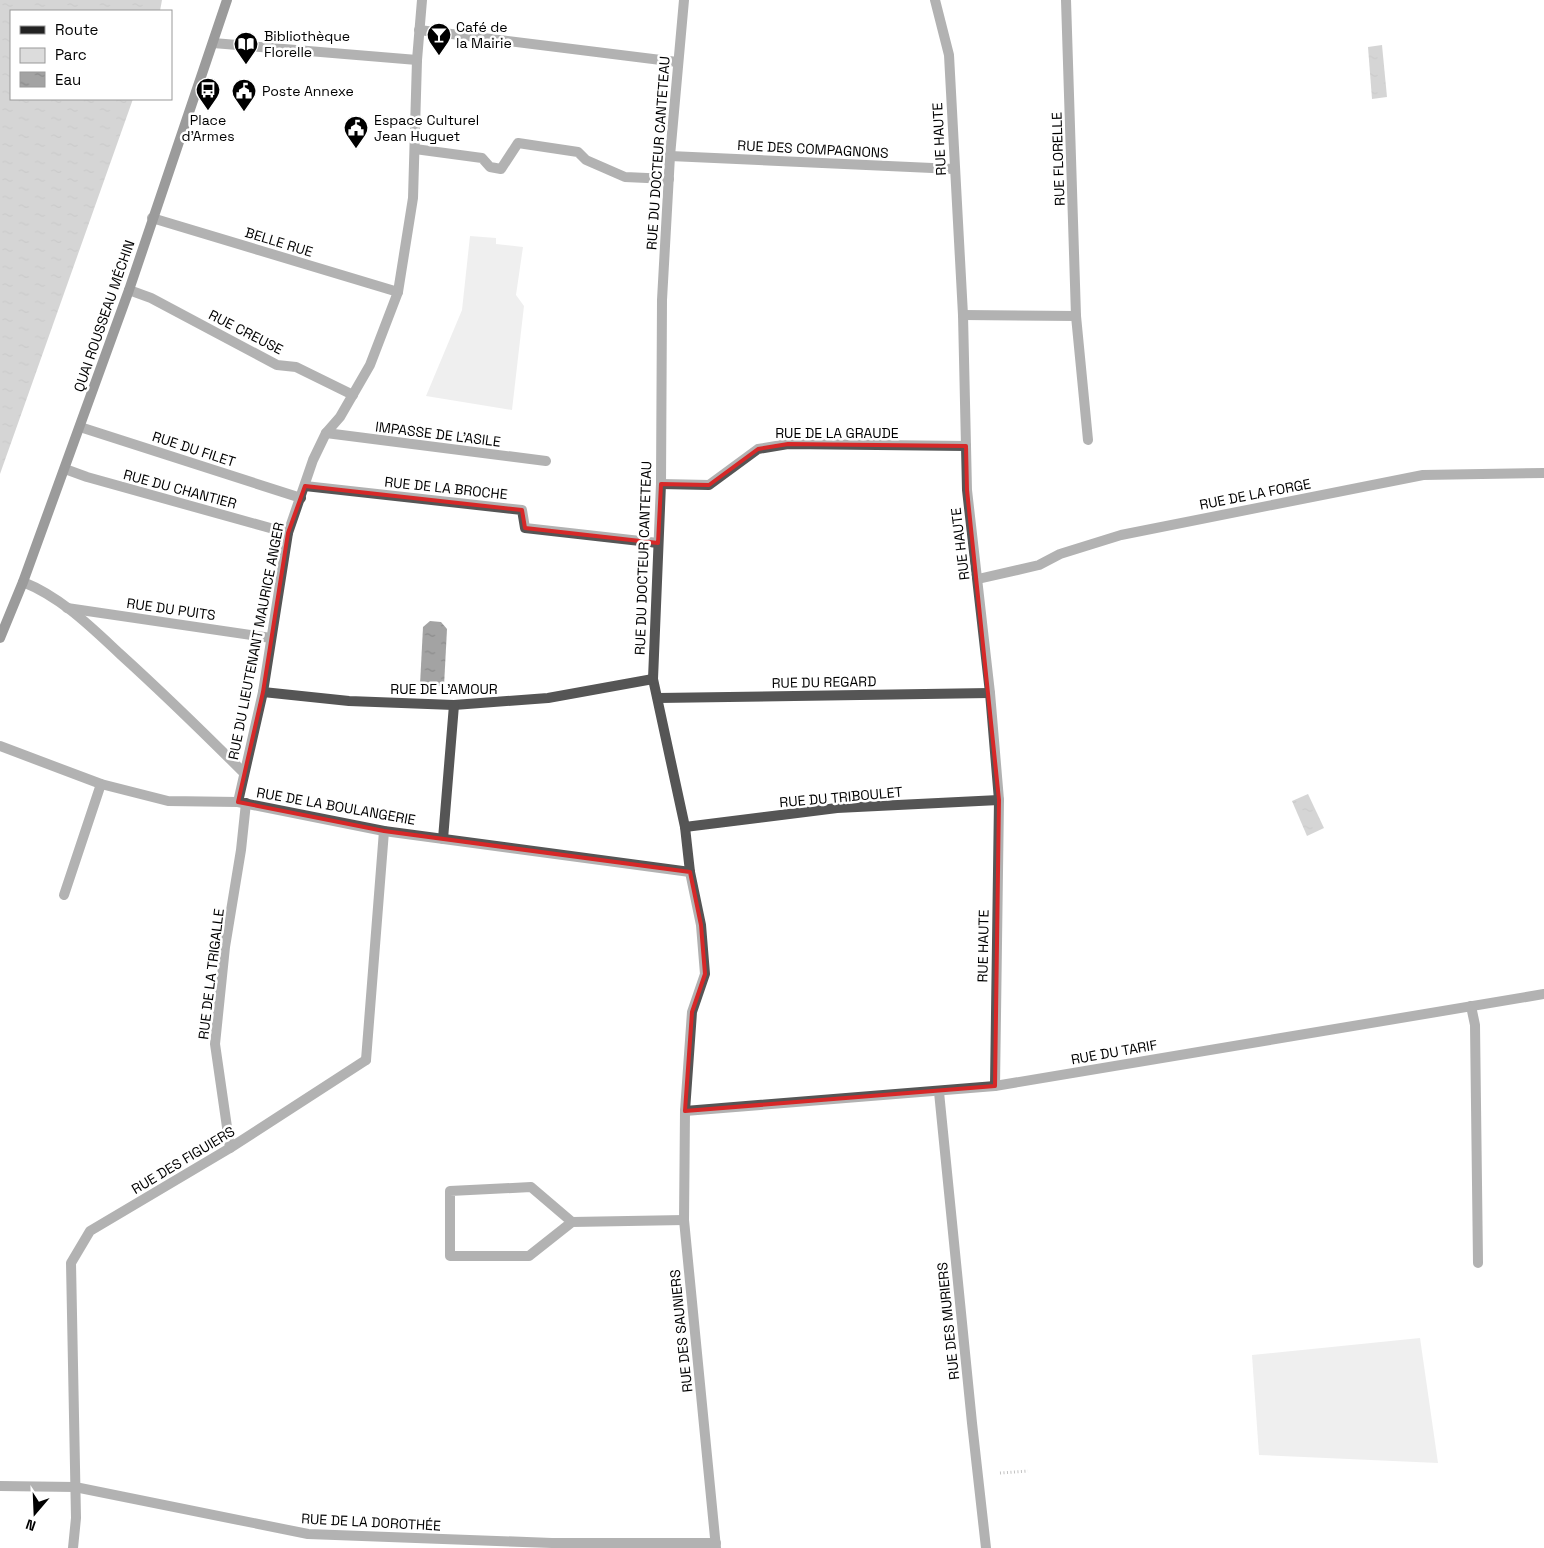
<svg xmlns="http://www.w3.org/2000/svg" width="1544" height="1548" font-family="'Space Grotesk',sans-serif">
<defs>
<pattern id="water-ripples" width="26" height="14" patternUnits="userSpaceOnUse" patternTransform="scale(1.25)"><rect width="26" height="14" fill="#a3a3a3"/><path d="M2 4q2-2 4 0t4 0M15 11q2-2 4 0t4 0" fill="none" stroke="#8b8b8b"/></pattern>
</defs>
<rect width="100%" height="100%" fill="#fff"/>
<!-- park -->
<g fill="#dcdcdc">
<polygon points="470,236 496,238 496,244 523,247 516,295 524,306 512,410 426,396 462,310"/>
<polygon points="1420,1338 1438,1463 1259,1455 1252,1355"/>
</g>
<!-- water -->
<g fill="url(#water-ripples)">
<polygon points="0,0 162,0 160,11 11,11 11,99 133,99 0,474"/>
<polygon points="1382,45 1387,97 1372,99 1368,47"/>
<polygon points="430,621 441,622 447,629 444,686 420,685 423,627"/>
<polygon points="1308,794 1324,828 1307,836 1292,801"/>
</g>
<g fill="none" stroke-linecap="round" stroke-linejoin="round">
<!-- path -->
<polyline stroke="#777" stroke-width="3" stroke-dasharray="1 2.5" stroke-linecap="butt" points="1000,1473 1028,1471"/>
<!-- lane -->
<g stroke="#555" stroke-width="10">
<polyline points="1471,1006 1475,1025 1478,1263"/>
<polyline points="366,1060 384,831"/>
</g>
<!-- street -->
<g stroke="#555" stroke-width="10">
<polyline points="684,0 670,156 662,300 661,484 653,679 685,827 690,872 701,925 705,974 692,1012 685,1111 684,1220 716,1548"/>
<polyline points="935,0 949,55 963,315 967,490 990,693 999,800 995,1086"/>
<polyline points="1066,0 1076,316 1088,440"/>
<polyline points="419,30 677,62"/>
<polyline points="213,43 417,60"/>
<polyline points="415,149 482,158 490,167 501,169 518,143 578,152 586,160 625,177 669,179"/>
<polyline points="670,156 954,169"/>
<polyline points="152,218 398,292"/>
<polyline points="129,290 151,298 277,365 296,367 353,395"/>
<polyline points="963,315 1076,316"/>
<polyline points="80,427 301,498"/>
<polyline points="326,433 546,461"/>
<polyline points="65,469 87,477 288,533"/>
<polyline points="661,484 709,485 758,449 788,444 966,446"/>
<polyline points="305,486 522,510 525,528 658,543"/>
<polyline points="978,579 1039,565 1060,554 1121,535 1423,475 1544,473"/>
<path d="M23 582C61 597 91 627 120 654 163 693 203 732 244 773"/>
<polyline points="67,608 271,638"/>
<polyline points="263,692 349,701 454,705 548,698 653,679"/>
<polyline points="658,698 990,693"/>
<polyline points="0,746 101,784 168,801 238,802 384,831 690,872"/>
<polyline points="238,802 263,692 288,533 313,460 326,433 340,417 370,365 398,292 413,198 417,60 422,0"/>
<polyline points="685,827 837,808 999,800"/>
<polyline points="443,839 454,705"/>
<polyline points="64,895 101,784"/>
<polyline points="939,1092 972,1423 986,1548"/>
<polyline points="685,1111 995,1086 1544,994"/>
<polyline points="230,1148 215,1044 225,947 241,850 246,803"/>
<polyline points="572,1222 531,1187 450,1191 450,1256 529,1256 572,1222 684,1220"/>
<polyline points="0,1486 75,1487 308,1534 552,1543 716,1543"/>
<polyline points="73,1548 76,1518 71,1263 90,1231 230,1148 366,1060"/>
</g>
<!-- secondary -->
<polyline stroke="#222" stroke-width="10" points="0,638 23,582 129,290 227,0"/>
</g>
<!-- marked area -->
<path d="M0 0H1544V1548H0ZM788 444 966 446 967 490 999 800 995 1086 685 1111 692 1012 705 974 701 925 690 872 384 831 238 802 263 692 288 533 305 486 522 510 525 528 658 543 661 484 709 485 758 449Z" fill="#fff" fill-opacity=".55" fill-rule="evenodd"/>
<path fill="none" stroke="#d62828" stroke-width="4" stroke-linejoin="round" d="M788 444 966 446 967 490 999 800 995 1086 685 1111 692 1012 705 974 701 925 690 872 384 831 238 802 263 692 288 533 305 486 522 510 525 528 658 543 661 484 709 485 758 449Z"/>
<!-- icons -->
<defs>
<symbol id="bar-pin" viewBox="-11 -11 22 30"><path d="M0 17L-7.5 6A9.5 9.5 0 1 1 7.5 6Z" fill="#000" stroke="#fff"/><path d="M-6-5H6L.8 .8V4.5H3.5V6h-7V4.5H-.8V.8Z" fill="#fff"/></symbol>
<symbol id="library-pin" viewBox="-11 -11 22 30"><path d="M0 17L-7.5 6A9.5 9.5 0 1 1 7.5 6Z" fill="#000" stroke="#fff"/><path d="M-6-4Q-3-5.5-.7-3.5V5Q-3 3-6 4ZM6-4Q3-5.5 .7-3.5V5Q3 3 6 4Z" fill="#fff"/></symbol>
<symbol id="bus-pin" viewBox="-11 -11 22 30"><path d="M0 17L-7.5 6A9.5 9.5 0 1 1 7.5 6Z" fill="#000" stroke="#fff"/><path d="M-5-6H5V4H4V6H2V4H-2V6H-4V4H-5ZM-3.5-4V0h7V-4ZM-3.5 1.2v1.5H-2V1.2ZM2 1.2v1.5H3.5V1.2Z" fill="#fff"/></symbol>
<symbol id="civic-pin" viewBox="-11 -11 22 30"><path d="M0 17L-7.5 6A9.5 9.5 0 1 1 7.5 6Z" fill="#000" stroke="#fff"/><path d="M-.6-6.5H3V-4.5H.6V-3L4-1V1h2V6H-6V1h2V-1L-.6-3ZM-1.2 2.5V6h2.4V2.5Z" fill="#fff"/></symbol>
</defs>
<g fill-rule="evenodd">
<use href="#bar-pin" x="425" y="21" width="28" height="38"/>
<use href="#library-pin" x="232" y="30" width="28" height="38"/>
<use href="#bus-pin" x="194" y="76" width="28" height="38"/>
<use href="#civic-pin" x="230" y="77" width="28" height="38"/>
<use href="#civic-pin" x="342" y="114" width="28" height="38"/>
</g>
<g text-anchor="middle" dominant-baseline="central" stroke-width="5" stroke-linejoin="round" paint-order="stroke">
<!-- poi labels -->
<g font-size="14" fill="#000" stroke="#fff" text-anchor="start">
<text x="456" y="27">Café de<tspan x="456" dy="16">la Mairie</tspan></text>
<text x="264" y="36">Bibliothèque<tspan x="264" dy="16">Florelle</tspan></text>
<text x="262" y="91">Poste Annexe</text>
<text x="208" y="120" text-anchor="middle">Place<tspan x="208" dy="16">d'Armes</tspan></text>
<text x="374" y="120">Espace Culturel<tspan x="374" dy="16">Jean Huguet</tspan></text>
</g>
<!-- street labels -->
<g font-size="14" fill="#000" stroke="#fff">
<text transform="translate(939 139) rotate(-93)">RUE HAUTE</text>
<text transform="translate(813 149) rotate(3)">RUE DES COMPAGNONS</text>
<text transform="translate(658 153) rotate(-86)">RUE DU DOCTEUR CANTETEAU</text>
<text transform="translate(1058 159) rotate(-92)">RUE FLORELLE</text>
<text transform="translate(279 242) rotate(17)">BELLE RUE</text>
<text transform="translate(104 316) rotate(-71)">QUAI ROUSSEAU MÉCHIN</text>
<text transform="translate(246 332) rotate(27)">RUE CREUSE</text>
<text x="837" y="433">RUE DE LA GRAUDE</text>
<text transform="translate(438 434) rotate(7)">IMPASSE DE L'ASILE</text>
<text transform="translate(194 449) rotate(18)">RUE DU FILET</text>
<text transform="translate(446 488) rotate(6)">RUE DE LA BROCHE</text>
<text transform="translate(180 489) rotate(15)">RUE DU CHANTIER</text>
<text transform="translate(1255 494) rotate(-11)">RUE DE LA FORGE</text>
<text transform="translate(960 544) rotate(-97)">RUE HAUTE</text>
<text transform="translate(643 558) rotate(-88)">RUE DU DOCTEUR CANTETEAU</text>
<text transform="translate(171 609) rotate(8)">RUE DU PUITS</text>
<text transform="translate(256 641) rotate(-79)">RUE DU LIEUTENANT MAURICE ANGER</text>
<text transform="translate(824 682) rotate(-1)">RUE DU REGARD</text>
<text x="444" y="689">RUE DE L'AMOUR</text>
<text transform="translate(841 797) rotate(-5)">RUE DU TRIBOULET</text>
<text transform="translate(336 806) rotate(10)">RUE DE LA BOULANGERIE</text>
<text transform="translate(983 946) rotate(-89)">RUE HAUTE</text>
<text transform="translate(211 974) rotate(-83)">RUE DE LA TRIGALLE</text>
<text transform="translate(1114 1052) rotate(-10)">RUE DU TARIF</text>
<text transform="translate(183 1160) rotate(-31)">RUE DES FIGUIERS</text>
<text transform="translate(948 1321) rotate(-96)">RUE DES MURIERS</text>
<text transform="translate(681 1331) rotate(-96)">RUE DES SAUNIERS</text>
<text transform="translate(371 1522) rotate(3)">RUE DE LA DOROTHÉE</text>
</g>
</g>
<!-- legend -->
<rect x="10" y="10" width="162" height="90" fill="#ffffff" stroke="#999999"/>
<rect x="20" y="26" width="25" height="8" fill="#222222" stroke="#999999"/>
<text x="55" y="35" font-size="15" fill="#000000">Route</text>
<rect x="20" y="48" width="25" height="15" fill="#dcdcdc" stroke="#999999"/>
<text x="55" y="60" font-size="15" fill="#000000">Parc</text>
<rect x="20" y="72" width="25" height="15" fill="url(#water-ripples)" stroke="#999999"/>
<text x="55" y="85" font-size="15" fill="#000000">Eau</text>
<!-- north arrow -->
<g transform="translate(35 1513) rotate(199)" stroke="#ffffff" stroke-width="4" paint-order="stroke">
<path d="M0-4L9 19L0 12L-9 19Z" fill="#000000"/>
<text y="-8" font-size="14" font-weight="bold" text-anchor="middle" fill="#000000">N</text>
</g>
</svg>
